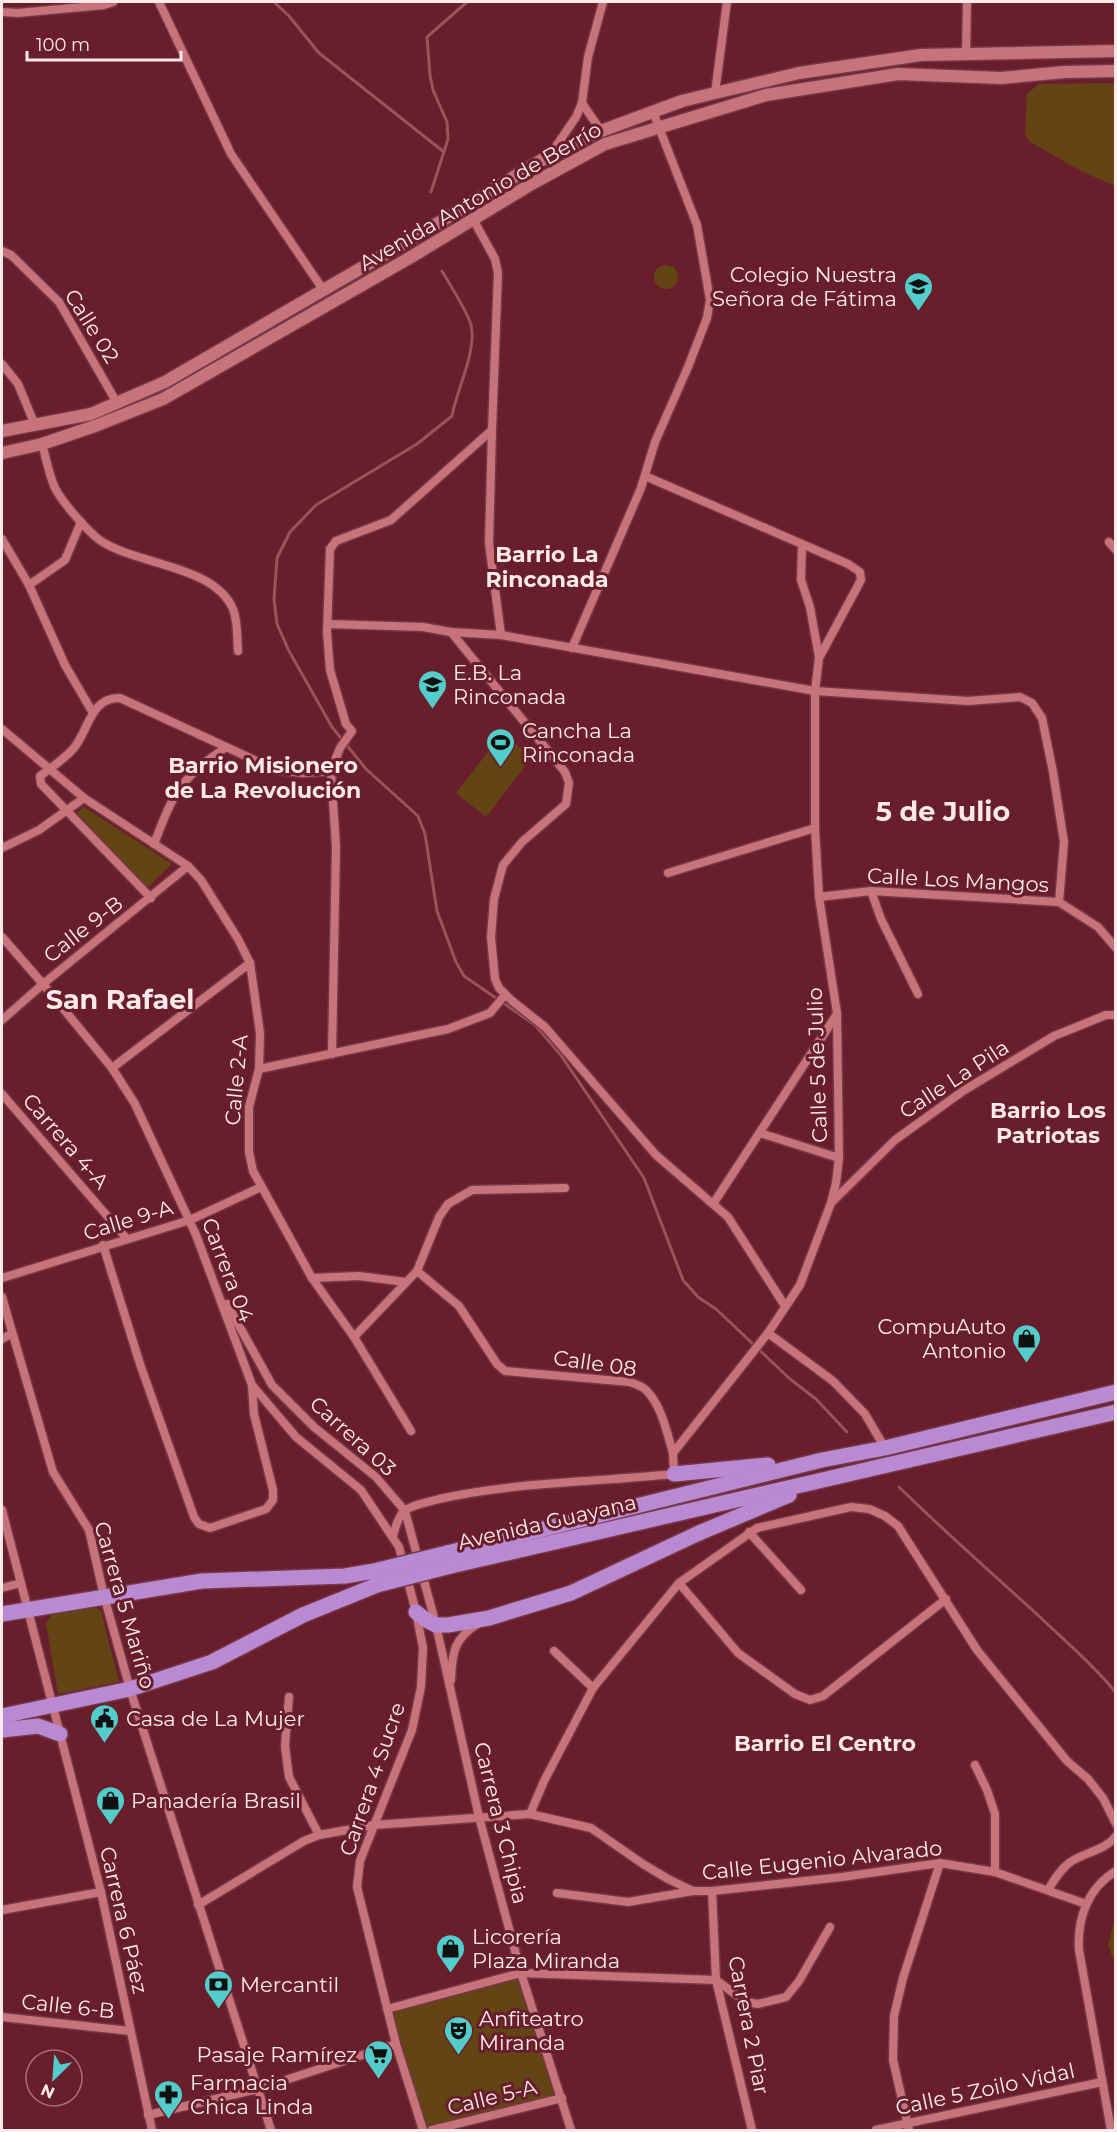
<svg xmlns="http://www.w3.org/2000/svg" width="1117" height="2132" font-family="Montserrat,sans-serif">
<rect width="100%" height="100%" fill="#691e2c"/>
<!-- green -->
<g fill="#634414">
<polygon points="1115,83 1115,186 1081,171 1030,142 1025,134 1027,94 1039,84"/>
<circle cx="666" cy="277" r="12"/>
<polygon points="502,734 532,757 486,817 456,793"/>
<polygon points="84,807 172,864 147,888 77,813"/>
<polygon points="92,1605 101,1611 119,1682 58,1694 46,1623 55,1611"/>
<polygon points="1115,1918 1115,1964 1108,1945"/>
<polygon points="519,1978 557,2095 426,2128 391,2012"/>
</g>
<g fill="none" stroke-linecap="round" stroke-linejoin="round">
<!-- stream -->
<g stroke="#9b525a" stroke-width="3">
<polyline points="274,2 289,16 319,53 444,152"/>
<polyline points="431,192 448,139 447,122 433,90 430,75 427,37 467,2"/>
<path d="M442 271C449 283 468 313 471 325 477 352 457 388 452 416L417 444 316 505 290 532 277 558 274 599 277 624 289 651 332 727 366 769 418 816 425 834 437 911 456 962 464 976 535 1025 560 1054 644 1178 683 1280 698 1297 716 1309 790 1379 816 1399 847 1432"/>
<path d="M899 1487C945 1532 994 1575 1041 1618 1066 1642 1094 1665 1116 1693"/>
</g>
<defs>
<g id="street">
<polyline points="159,2 231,154 324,291"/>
<polyline points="2,12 18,13 104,5 113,2"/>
<polyline points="966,54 967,2"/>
<polyline points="715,93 727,2"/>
<polyline points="582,103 601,131"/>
<polyline points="550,155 576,117 582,103 588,57 603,2"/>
<polyline points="2,251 11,255 59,302 117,403"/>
<polyline points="2,364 18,384 35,425"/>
<polyline points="492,430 489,543 501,635"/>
<path d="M42 444C46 458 49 475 55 488 62 502 88 532 101 541 137 565 214 565 233 609 238 621 237 638 238 651"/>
<polyline points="2,539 29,585 65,665 93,713"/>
<polyline points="1109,542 1116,550"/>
<polyline points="802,545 801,580 810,607 819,657"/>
<polyline points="29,585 65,560 81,522"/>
<polyline points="328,624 423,627 451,632 501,635 815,691 968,701 1020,697 1032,703 1042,718 1053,772 1064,842 1059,902"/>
<polyline points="451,632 565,772 569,783 566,804 522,842 503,865 494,899 491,937 495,979 499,988 511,1000 545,1027 656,1155 728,1217 785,1306"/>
<polyline points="572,648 641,488 655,442 688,367 707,318 710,300 697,225 653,112"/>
<polyline points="2,729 84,798 188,866 201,880 238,939 250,963 260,1033 259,1069 249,1107 249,1152 253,1171 312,1278 354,1337 411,1431"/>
<path d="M154 844C173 794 180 778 225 748"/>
<polyline points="2,848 39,830 84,798"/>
<polyline points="668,873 815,828"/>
<polyline points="871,891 881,919 918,994"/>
<polyline points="819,897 871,891 1059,902 1098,927 1116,948"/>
<path d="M151 898 41 784 40 776C50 769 65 758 73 749 89 731 90 697 120 698L276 770 303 773 331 771"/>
<polyline points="2,937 43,984 112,1068 135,1104 196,1235 252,1385 296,1437 361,1490 399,1547 416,1612 423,1648 421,1687 412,1730 360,1861 357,1887 396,2044 423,2130"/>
<polyline points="2,1020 43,984 188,866"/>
<polyline points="332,1054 336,847 331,771 340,748 352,731 346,724 330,670 327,632 330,549 336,541 391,520 492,430 498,273 495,259 473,219"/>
<polyline points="112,1068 250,963"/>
<polyline points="259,1069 448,1029 490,1013 505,995"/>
<polyline points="2,1094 127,1239"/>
<polyline points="760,1133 839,1158"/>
<polyline points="831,1203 895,1140 963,1091 1054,1036 1106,1015 1116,1015"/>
<polyline points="713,1204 837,1014"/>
<polyline points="103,1245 140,1364 194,1517 199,1524 210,1528 266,1509 273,1500 273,1490 254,1414 252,1386"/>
<path d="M417 1271 459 1306 497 1364 505 1371 630 1382C635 1384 643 1386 647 1391 662 1407 667 1433 673 1453"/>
<polyline points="2,1278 190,1220 261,1187"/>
<polyline points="312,1278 359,1276 405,1282"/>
<polyline points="2,1297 53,1472 89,1530 104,1596 130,1689 271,2130"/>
<polyline points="227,1304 272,1385 314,1427 376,1477 405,1511 436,1625 479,1817 521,1973 571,2130"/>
<polyline points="768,1333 833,1381 865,1414 885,1448"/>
<polyline points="354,1337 417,1271 439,1217 448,1204 472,1190 565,1188"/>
<polyline points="2,1339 11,1334"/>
<polyline points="2,1510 101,1892 152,2130"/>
<polyline points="749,1532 801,1590"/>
<path d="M393 1536C395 1528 398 1517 404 1511 413 1504 429 1502 439 1499 516 1482 596 1482 674 1474L673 1453 768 1333 800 1285 831 1203 836 1183 839 1158 837 1013 819 897 815 828V691L819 658 861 580 860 572 848 564 645 476"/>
<polyline points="679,1583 738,1653 795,1694 810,1700 823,1696 946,1599"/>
<polyline points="2,1588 21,1583"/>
<polyline points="554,1651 593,1688"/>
<path d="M451 1680C452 1652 454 1638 479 1623"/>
<polyline points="289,1697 285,1746 289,1777 319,1835"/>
<polyline points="975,1765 987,1790 995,1814 995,1872"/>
<polyline points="530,1814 544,1781 593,1688 679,1583 757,1528 851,1507 869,1509 885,1516 898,1526 977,1650 1067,1761 1088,1779 1103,1798 1116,1824"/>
<path d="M1048 1890C1054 1880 1060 1870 1069 1863 1084 1852 1105 1851 1116 1836"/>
<polyline points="712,1891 716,1980 752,2130"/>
<polyline points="557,1893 628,1902 693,1891"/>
<polyline points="198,1905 304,1841 319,1835 374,1825 530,1814 591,1828 643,1864 668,1879 693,1891 712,1891 842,1877 940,1863 995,1872 1086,1904"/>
<polyline points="2,1910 101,1892"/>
<polyline points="387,2009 521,1973 716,1980 746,2002 758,2004 786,1997 799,1981 830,1927"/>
<polyline points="2,2017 130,2031"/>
<polyline points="148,2115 258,2089 396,2044"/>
<polyline points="432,2130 562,2098"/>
<polyline points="876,2130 1102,2082"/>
<polyline points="909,2130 893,2060 894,2016 903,1978 940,1863"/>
<path d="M1111 2130 1079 1950C1077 1918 1088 1888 1116 1871"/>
</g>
<g id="secondary">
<polyline points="2,431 91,414 165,382 425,231 550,155 601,131 682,101 715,93 799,73 921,55 1116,51"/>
<polyline points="2,453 42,444 95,426 163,399 411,257 528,186 605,144 766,95 898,74 1001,78 1065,72 1116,71"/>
</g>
<g id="highway">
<polyline points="674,1474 768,1465"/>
<polyline points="447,1553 822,1460 885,1448 1116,1392"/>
<polyline points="451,1566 1116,1412"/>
<polyline points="416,1612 426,1620 436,1625 448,1625 489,1618 571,1593 699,1533 789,1495"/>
<polyline points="2,1614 202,1581 345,1576 374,1571"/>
<polyline points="2,1716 130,1689 212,1662 303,1615 377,1585"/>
<polyline points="2,1730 38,1726 60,1734"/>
</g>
</defs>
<!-- street casing -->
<use href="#street" stroke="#753848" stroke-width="11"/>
<!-- secondary casing -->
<use href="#secondary" stroke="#753848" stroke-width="15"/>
<!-- highway casing -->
<use href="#highway" stroke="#753848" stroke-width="18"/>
<!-- street -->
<use href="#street" stroke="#c7737b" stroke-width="8"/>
<!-- secondary -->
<use href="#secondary" stroke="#c7737b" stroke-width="12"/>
<!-- highway -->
<use href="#highway" stroke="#b989d2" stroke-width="15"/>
<defs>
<g id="highway-bridge">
<polyline points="374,1571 447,1553"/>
<polyline points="377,1585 451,1566"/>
</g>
</defs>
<!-- highway-bridge casing -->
<use href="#highway-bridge" stroke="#753848" stroke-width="18" stroke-linecap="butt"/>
<!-- highway-bridge -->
<use href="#highway-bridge" stroke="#b989d2" stroke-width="15"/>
</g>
<!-- icons -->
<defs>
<symbol id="school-pin" viewBox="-11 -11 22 30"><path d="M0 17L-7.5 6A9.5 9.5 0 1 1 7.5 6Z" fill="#53cdcb" stroke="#691e2c"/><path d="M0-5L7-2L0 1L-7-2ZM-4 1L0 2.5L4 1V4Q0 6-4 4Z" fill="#111"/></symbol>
<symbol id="stadium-pin" viewBox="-11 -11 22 30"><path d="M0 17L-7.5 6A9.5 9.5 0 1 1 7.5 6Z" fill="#53cdcb" stroke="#691e2c"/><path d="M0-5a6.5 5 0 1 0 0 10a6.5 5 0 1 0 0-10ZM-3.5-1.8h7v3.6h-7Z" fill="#111"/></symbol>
<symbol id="shop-pin" viewBox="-11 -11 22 30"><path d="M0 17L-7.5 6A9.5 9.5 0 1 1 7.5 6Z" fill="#53cdcb" stroke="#691e2c"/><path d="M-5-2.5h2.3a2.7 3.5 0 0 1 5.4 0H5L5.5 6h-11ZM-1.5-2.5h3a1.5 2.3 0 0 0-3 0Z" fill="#111"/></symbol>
<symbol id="civic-pin" viewBox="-11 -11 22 30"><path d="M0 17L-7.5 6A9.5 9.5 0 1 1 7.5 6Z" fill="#53cdcb" stroke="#691e2c"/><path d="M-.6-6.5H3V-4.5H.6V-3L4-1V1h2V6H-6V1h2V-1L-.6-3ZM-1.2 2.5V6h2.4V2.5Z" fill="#111"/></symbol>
<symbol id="bank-pin" viewBox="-11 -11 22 30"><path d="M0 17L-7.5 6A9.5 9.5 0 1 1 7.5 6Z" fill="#53cdcb" stroke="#691e2c"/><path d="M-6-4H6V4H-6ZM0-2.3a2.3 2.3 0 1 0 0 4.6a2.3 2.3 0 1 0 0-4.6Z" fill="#111"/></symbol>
<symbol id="theatre-pin" viewBox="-11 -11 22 30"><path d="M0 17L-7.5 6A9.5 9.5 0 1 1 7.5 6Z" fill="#53cdcb" stroke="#691e2c"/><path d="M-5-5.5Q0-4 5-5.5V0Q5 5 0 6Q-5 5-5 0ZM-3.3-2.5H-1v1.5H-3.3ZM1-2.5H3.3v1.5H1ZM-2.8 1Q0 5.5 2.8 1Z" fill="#111"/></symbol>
<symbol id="supermarket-pin" viewBox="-11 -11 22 30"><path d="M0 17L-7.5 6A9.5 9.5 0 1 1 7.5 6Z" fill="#53cdcb" stroke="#691e2c"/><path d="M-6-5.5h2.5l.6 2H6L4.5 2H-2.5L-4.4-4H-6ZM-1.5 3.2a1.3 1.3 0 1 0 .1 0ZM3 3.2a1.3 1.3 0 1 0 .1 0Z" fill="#111"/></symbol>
<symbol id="pharmacy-pin" viewBox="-11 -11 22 30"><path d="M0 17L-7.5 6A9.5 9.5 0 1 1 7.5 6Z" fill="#53cdcb" stroke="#691e2c"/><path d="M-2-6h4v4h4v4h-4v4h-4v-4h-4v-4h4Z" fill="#111"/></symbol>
</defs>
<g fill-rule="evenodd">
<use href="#school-pin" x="902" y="270" width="33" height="45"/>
<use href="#school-pin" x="416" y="668" width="33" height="45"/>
<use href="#stadium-pin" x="484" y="726" width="33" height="45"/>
<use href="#shop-pin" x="1010" y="1322" width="33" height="45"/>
<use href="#civic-pin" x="88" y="1702" width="33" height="45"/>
<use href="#shop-pin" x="94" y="1784" width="33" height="45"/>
<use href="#shop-pin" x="434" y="1932" width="33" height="45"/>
<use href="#bank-pin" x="202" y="1968" width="33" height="45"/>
<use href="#theatre-pin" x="442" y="2014" width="33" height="45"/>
<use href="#supermarket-pin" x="362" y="2038" width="33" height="45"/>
<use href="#pharmacy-pin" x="152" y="2078" width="33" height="45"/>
</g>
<g text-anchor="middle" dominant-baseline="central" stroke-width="6" stroke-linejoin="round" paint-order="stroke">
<!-- street labels -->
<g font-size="21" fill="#feeaeb" stroke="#691e2c">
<text transform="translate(480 196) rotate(-30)">Avenida Antonio de Berrío</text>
<text transform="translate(92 326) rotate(58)">Calle 02</text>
<text transform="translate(958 880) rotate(3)">Calle Los Mangos</text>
<text transform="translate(83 929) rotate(-38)">Calle 9-B</text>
<text transform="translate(817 1065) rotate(-92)">Calle 5 de Julio</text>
<text transform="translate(954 1079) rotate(-33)">Calle La Pila</text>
<text transform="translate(236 1080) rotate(-85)">Calle 2-A</text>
<text transform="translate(66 1141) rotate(49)">Carrera 4-A</text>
<text transform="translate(128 1220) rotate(-17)">Calle 9-A</text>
<text transform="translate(228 1270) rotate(69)">Carrera 04</text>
<text transform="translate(595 1363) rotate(8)">Calle 08</text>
<text transform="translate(353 1436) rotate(42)">Carrera 03</text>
<text transform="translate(547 1522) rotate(-13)">Avenida Guayana</text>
<text transform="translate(125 1605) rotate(74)">Carrera 5 Mariño</text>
<text transform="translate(372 1779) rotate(-71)">Carrera 4 Sucre</text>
<text transform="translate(501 1823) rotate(76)">Carrera 3 Chipia</text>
<text transform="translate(822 1860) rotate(-6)">Calle Eugenio Alvarado</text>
<text transform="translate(124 1920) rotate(77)">Carrera 6 Páez</text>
<text transform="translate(68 2006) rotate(6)">Calle 6-B</text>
<text transform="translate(749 2025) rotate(79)">Carrera 2 Piar</text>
<text transform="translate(985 2089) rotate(-12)">Calle 5 Zoilo Vidal</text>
<text transform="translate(492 2097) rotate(-14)">Calle 5-A</text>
</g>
<!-- poi labels -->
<g font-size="21" fill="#feeaeb" stroke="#691e2c" text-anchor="start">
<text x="897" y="274" text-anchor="end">Colegio Nuestra<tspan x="897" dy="24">Señora de Fátima</tspan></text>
<text x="453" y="672">E.B. La<tspan x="453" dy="24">Rinconada</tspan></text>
<text x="522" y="730">Cancha La<tspan x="522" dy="24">Rinconada</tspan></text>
<text x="1006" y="1326" text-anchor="end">CompuAuto<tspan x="1006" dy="24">Antonio</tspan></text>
<text x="126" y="1718">Casa de La Mujer</text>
<text x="131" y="1800">Panadería Brasil</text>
<text x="472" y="1936">Licorería<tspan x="472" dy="24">Plaza Miranda</tspan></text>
<text x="240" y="1984">Mercantil</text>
<text x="479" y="2018">Anfiteatro<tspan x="479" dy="24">Miranda</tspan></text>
<text x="357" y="2054" text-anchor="end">Pasaje Ramírez</text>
<text x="190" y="2082">Farmacia<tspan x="190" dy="24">Chica Linda</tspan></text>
</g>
<!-- neighbourhood labels -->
<g font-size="22" font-weight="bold" fill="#feeaeb" stroke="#691e2c">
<text x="547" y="554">Barrio La<tspan x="547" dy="25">Rinconada</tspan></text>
<text x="263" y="765">Barrio Misionero<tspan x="263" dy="25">de La Revolución</tspan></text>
<text x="1048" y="1110">Barrio Los<tspan x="1048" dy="25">Patriotas</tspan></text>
<text x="825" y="1743">Barrio El Centro</text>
</g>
<!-- district labels -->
<g font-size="27" font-weight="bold" fill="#feeaeb" stroke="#691e2c">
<text x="943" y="811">5 de Julio</text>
<text x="120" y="999">San Rafael</text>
</g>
</g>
<!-- border -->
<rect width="1117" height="2132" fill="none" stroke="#feeaeb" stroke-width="6"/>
<!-- north arrow -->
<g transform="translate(54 2078) rotate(205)"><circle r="28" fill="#691e2c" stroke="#a57078" stroke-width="1.5"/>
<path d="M0-4.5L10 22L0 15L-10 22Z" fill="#53cdcb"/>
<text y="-9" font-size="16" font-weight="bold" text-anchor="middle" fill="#feeaeb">N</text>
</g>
<!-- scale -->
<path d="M27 51v9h154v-9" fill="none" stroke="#feeaeb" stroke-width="3"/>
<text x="36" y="51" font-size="18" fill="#feeaeb" stroke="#691e2c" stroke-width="4.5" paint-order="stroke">100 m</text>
</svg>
